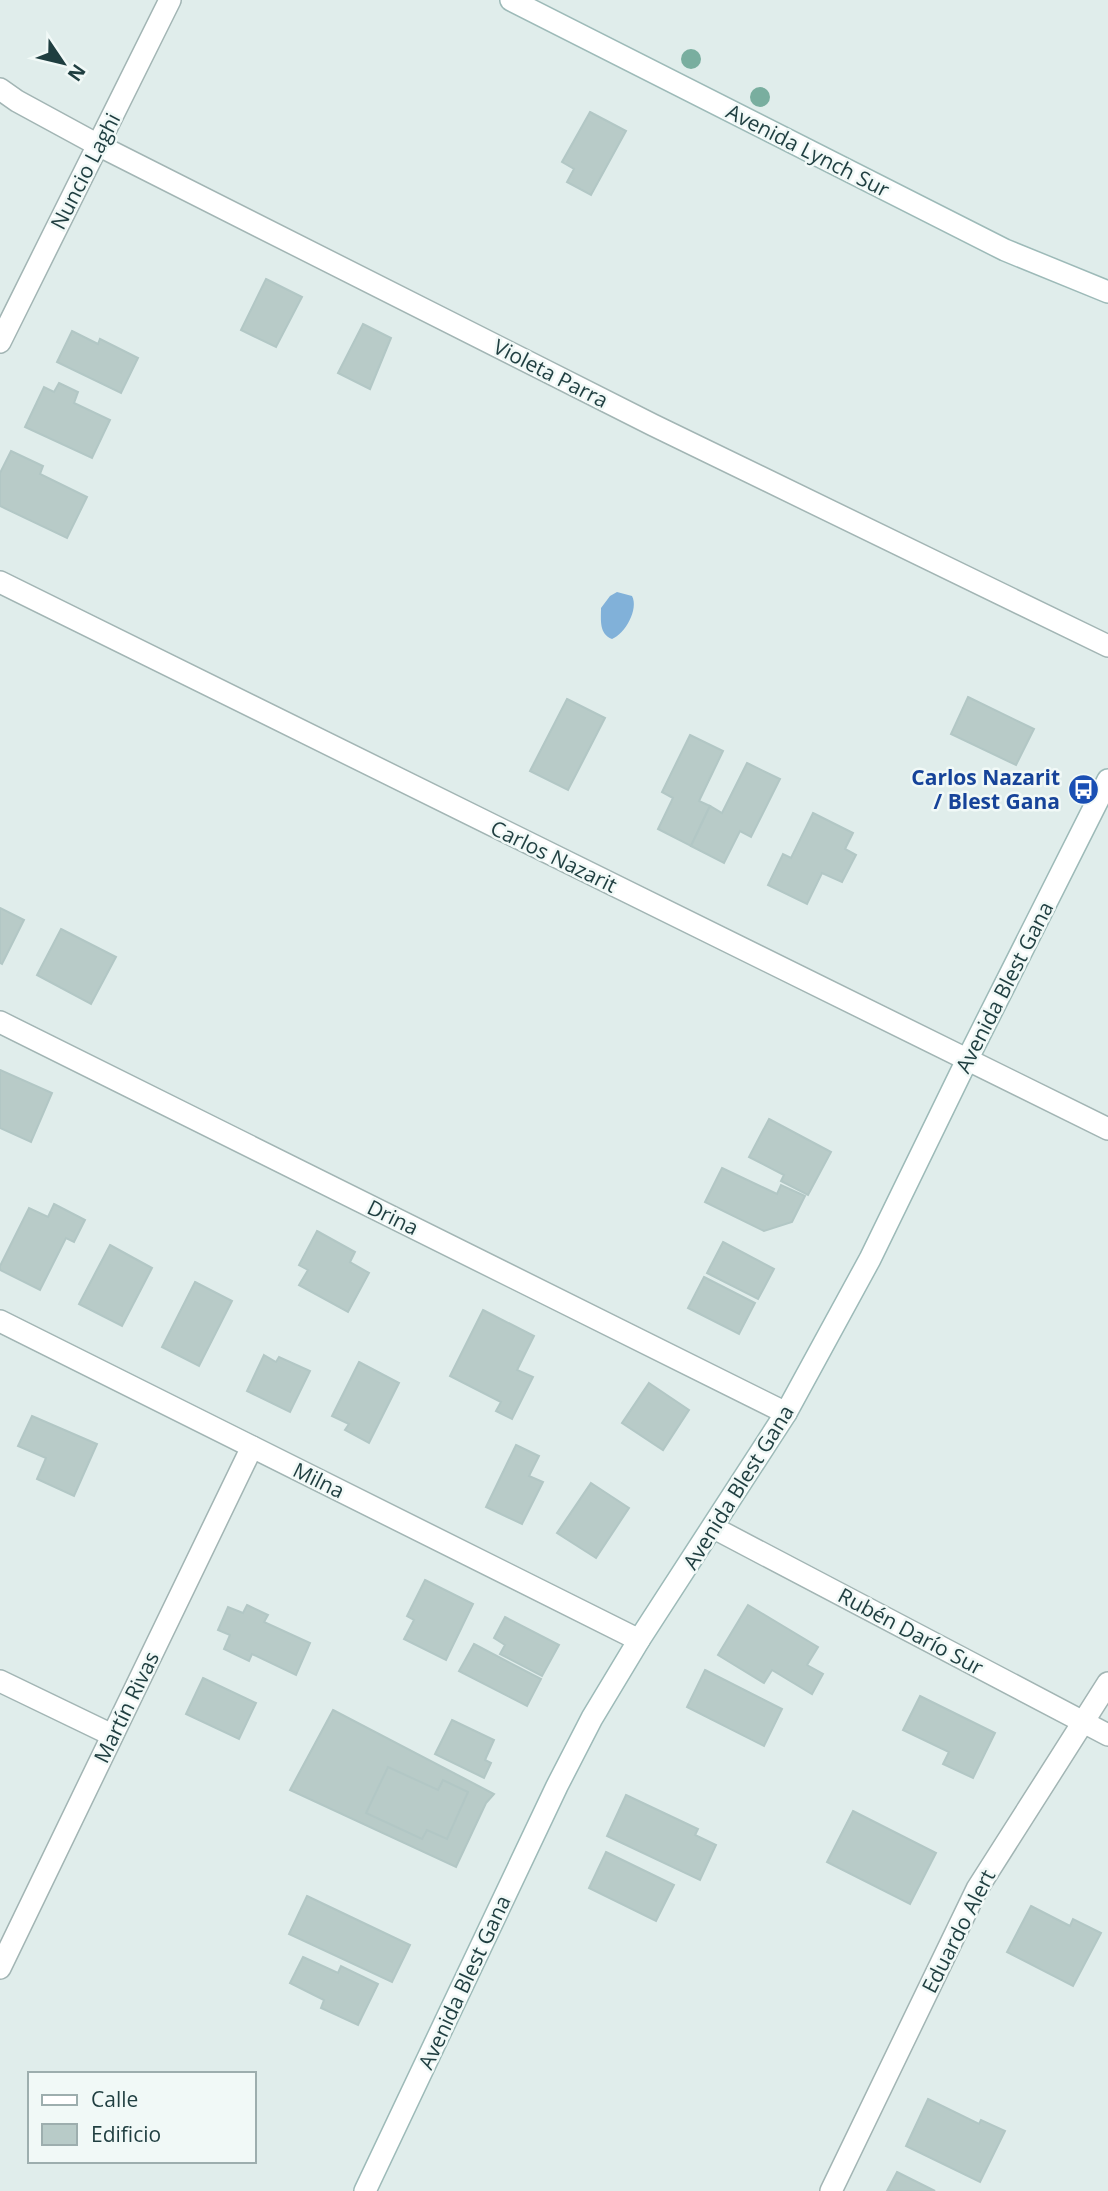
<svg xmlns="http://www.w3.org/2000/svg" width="1108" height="2191" font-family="'Open Sans',sans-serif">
<rect width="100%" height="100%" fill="#e0edeb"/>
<!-- water -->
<path fill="#81b1d9" d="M617 592 632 596C639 609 625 634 612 639 599 634 601 620 601 608L610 596Z"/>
<!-- building -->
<g fill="#b8cbc8" stroke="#b2c7c5" stroke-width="2">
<polygon points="590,112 626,131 591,195 567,182 574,169 562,162"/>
<polygon points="266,279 302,297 276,347 241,330"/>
<polygon points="363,324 391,338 370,389 338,373"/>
<polygon points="72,331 98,344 100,339 138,358 121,393 57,362"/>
<polygon points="59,383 78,392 74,403 110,420 92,458 25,427 44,387 54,392"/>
<polygon points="11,451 43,466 40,474 87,497 67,538 0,506 0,473"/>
<polygon points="968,697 1034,729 1016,765 951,734"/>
<polygon points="567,699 605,718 568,790 530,771"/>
<polygon points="690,735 723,751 699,801 710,806 691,846 658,829 673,798 662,792"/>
<polygon points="747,763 780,779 751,837 740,831 724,863 691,846 710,806 722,813"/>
<polygon points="813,813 853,833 845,849 856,855 842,882 822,873 807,904 768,885 783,854 791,858"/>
<polygon points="0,908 24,920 2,964 0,963"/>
<polygon points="61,929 116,957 91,1004 37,975"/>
<polygon points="0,1070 52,1093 31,1142 0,1128"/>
<polygon points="769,1119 831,1152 808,1195 781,1181 784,1175 749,1157"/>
<polygon points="722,1168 777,1194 781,1185 805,1196 792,1222 764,1231 705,1202"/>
<polygon points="54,1204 85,1220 74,1242 66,1238 40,1290 0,1270 0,1266 29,1208 48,1217"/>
<polygon points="317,1231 355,1252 350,1262 369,1273 348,1312 299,1285 308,1270 299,1265"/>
<polygon points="723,1242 774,1269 758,1299 707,1273"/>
<polygon points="110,1245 152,1268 122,1326 79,1304"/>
<polygon points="704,1277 755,1303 739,1334 688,1308"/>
<polygon points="195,1282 232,1301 199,1366 162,1347"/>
<polygon points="483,1310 534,1336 517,1370 533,1377 512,1419 496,1411 501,1402 450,1376"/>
<polygon points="264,1355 276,1362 279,1357 310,1371 290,1412 247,1391"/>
<polygon points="359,1362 399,1383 369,1443 345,1430 349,1424 332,1416"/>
<polygon points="649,1383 689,1410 663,1450 622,1423"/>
<polygon points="32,1416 97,1444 74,1496 37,1479 46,1458 18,1446"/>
<polygon points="516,1445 539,1456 529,1476 543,1482 522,1524 486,1507"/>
<polygon points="591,1483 629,1508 596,1558 557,1533"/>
<polygon points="425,1580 473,1604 446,1660 404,1639 414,1620 407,1616"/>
<polygon points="247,1605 268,1615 264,1622 310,1643 296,1675 252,1654 249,1661 224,1649 230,1635 218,1630 228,1607 243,1613"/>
<polygon points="748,1605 818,1647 807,1665 823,1674 812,1694 772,1670 764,1683 718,1655"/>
<polygon points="505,1617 559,1645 542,1676 500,1654 505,1645 494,1638"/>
<polygon points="474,1644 541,1679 527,1706 459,1671"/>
<polygon points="705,1670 782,1709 764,1746 687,1707"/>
<polygon points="203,1678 256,1703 239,1739 186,1714"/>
<polygon points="920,1696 995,1733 973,1778 943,1764 949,1752 903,1730"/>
<polygon points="333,1710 494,1794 486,1803 456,1867 290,1790"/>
<polygon points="452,1720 494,1740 485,1760 491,1763 484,1778 435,1754"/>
<polygon points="388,1767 438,1790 443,1780 468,1792 447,1839 427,1830 422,1839 366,1813"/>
<polygon points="626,1795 698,1829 695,1835 716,1845 700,1880 607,1836"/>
<polygon points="853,1811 936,1853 910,1904 827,1862"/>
<polygon points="606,1852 674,1885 656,1921 589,1888"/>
<polygon points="307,1896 410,1945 392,1982 289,1934"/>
<polygon points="1031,1906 1070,1926 1073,1919 1101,1933 1073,1986 1007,1952"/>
<polygon points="303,1957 338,1973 341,1966 378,1984 358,2025 321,2008 324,2000 290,1983"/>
<polygon points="928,2099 979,2124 981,2120 1005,2131 980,2182 906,2146"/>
<polygon points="897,2172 935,2191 887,2191"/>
</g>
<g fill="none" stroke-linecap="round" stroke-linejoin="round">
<defs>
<g id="street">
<polyline points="0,89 17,101 98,145 653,425 1108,646"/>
<polyline points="0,342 170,0"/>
<polyline points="0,582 1108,1129"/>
<polyline points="0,1022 786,1413"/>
<polyline points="0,1321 639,1640"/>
<polyline points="714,1528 1108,1735"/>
<polyline points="0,1681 112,1735"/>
<polyline points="0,1968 252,1447"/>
<polyline points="831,2191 977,1889 1108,1683"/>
</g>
<g id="secondary">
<polyline points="511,0 1005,250 1108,292"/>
<polyline points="365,2191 557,1786 592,1718 639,1640 786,1413 870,1259 967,1060 1108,780"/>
</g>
</defs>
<!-- street casing -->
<use href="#street" stroke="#a2b5b4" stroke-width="24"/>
<!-- secondary casing -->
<use href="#secondary" stroke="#9dbab8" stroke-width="24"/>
<!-- street -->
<use href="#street" stroke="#fff" stroke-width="21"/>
<!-- secondary -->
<use href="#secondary" stroke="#fff" stroke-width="21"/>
</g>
<!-- trees -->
<g fill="#79ae9f">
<circle cx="691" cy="59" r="10"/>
<circle cx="760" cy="97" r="10"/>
</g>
<!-- icons -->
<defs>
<symbol id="bus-disc" viewBox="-11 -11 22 22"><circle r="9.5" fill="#1a4fb4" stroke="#f1f9f7"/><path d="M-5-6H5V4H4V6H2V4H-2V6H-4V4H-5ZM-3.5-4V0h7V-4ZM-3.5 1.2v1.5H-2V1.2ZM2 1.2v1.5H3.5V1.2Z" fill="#fff"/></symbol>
</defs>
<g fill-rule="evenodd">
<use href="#bus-disc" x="1066" y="772" width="35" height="35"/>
</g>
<g text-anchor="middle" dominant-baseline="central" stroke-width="5" stroke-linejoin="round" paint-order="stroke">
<!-- street labels -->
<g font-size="21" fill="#1f3e40" stroke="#f1f9f7">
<text transform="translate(808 150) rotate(27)">Avenida Lynch Sur</text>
<text transform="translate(85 171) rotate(-63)">Nuncio Laghi</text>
<text transform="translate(551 373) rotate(27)">Violeta Parra</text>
<text transform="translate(554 856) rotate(26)">Carlos Nazarit</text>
<text transform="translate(1004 987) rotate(-63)">Avenida Blest Gana</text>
<text transform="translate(393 1217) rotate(26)">Drina</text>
<text transform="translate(319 1480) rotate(26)">Milna</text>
<text transform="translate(738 1487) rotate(-58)">Avenida Blest Gana</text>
<text transform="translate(911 1631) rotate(28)">Rubén Darío Sur</text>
<text transform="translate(126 1707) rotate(-64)">Martín Rivas</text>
<text transform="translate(958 1931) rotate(-63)">Eduardo Alert</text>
<text transform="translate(464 1982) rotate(-65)">Avenida Blest Gana</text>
</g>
<!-- transit labels -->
<g font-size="21" font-weight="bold" fill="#164399" stroke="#f1f9f7" text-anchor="end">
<text x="1060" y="777">Carlos Nazarit<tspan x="1060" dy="24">/ Blest Gana</tspan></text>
</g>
</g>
<!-- legend -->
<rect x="28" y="2072" width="228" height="91" fill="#f1f9f7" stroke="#9daeae" stroke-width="2"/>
<rect x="42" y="2095" width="35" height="10" fill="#ffffff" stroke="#9daeae" stroke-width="2"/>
<text x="91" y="2107" font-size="21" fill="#1f3e40">Calle</text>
<rect x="42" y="2124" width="35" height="21" fill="#b8cbc8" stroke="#9daeae" stroke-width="2"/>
<text x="91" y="2142" font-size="21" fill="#1f3e40">Edificio</text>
<!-- north arrow -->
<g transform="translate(63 63) rotate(125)" stroke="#f1f9f7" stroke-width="5" paint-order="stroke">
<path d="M0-5L12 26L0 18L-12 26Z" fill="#1f3e40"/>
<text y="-10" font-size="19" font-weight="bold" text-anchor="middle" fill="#1f3e40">N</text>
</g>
</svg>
